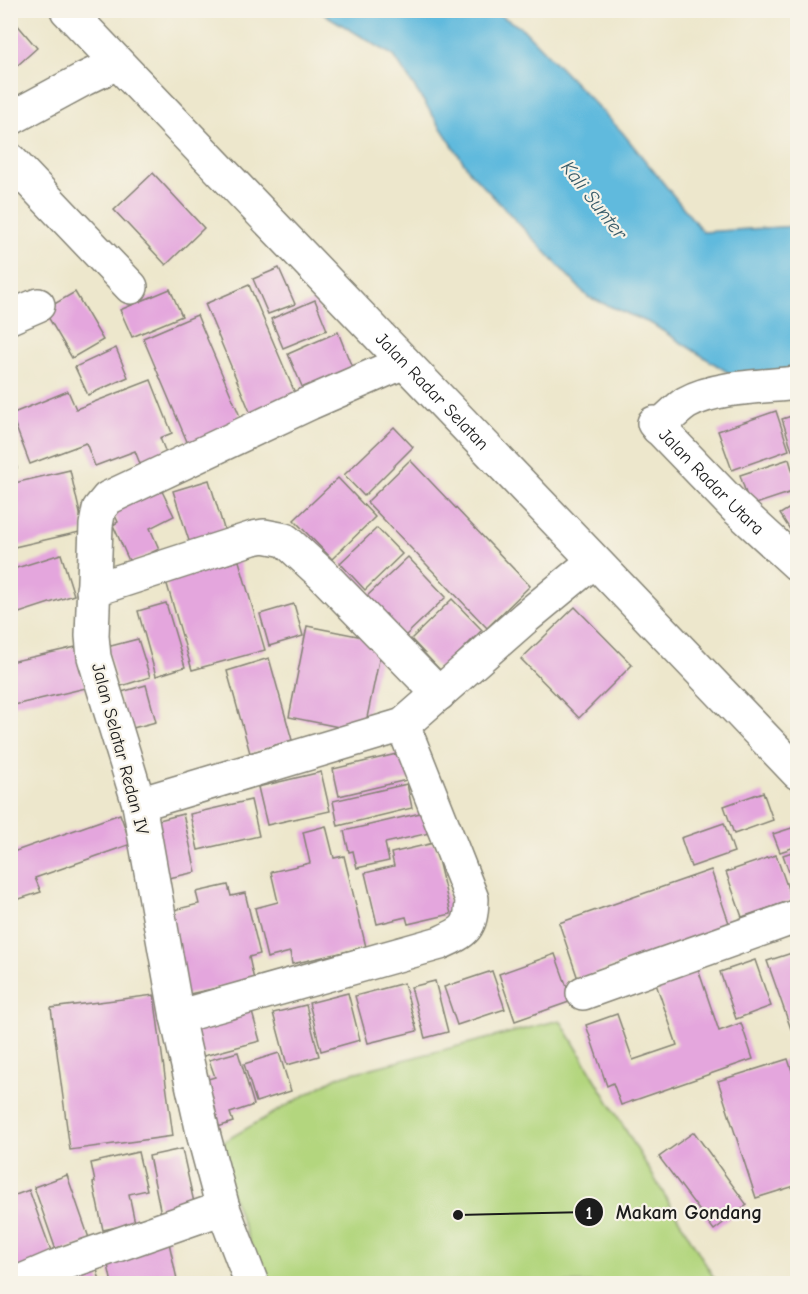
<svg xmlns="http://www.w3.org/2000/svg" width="808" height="1294" font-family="'Comic Neue',sans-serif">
<rect width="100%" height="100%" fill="#f7f3e8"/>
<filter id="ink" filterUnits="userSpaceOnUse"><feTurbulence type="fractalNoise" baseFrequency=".0167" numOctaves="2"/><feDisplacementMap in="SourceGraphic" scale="12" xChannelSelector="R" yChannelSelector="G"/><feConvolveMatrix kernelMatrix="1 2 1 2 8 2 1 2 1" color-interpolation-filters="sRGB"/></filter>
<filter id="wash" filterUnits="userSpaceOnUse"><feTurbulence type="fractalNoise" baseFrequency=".008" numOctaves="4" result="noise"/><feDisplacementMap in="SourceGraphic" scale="24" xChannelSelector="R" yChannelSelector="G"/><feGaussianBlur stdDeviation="1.35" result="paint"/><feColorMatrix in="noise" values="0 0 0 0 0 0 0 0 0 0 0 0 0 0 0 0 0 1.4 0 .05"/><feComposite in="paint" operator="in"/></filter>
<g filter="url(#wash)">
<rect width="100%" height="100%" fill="#ede7cc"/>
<!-- green -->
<polygon fill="#b3d67e" stroke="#68794d" stroke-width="1.5" points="560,1020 717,1283 265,1283 214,1147 337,1077"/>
<!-- water -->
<polygon fill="#60badd" stroke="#3e6b7c" stroke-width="1.5" points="319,11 493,11 523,29 622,132 703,232 797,226 797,370 732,375 652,324 588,297 470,172 394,56"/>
<g id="blocks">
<!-- building -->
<g fill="#e4a6dd">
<polygon points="10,16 37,48 10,72"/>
<polygon points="153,173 204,228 166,265 114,210"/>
<polygon points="279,268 295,304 268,314 253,279"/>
<polygon points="249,285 298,400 253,419 205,304"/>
<polygon points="170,289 182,316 132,337 120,310"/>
<polygon points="75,292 103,340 72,358 44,310"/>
<polygon points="315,300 327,330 283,348 271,319"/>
<polygon points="197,315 245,428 191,451 143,338"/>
<polygon points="338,332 353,370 304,391 288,354"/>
<polygon points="116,348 128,377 88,395 75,367"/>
<polygon points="151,380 172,433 160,438 170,463 144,474 135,451 95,466 86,443 30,464 11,414 68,391 76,409"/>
<polygon points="776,411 789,450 732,470 718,431"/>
<polygon points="798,414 798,448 792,450 782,419"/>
<polygon points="394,427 413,447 364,496 344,475"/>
<polygon points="10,445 17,468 10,470"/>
<polygon points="789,459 798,490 750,506 740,475"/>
<polygon points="410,460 530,586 487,628 367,502"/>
<polygon points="70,470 84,531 10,548 10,484"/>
<polygon points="338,478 375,517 332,559 294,520"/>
<polygon points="209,480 226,535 191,547 173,491"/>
<polygon points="159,485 174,516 150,528 159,549 130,563 113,525 118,522 111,507"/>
<polygon points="798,503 798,542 780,514"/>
<polygon points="377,528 402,554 365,590 340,563"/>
<polygon points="61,554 74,595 10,616 10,570"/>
<polygon points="408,557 446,597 404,637 366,597"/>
<polygon points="239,561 265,650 192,670 166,581"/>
<polygon points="452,599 482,630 441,671 411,639"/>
<polygon points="166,603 185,667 156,676 138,611"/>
<polygon points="294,604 303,636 269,646 260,614"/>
<polygon points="575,607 632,665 579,718 521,659"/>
<polygon points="307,626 383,641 364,732 289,717"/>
<polygon points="138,639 150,677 118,687 107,647"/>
<polygon points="76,647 86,688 10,706 10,662"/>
<polygon points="269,658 292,740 250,753 227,671"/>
<polygon points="146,685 156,722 129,729 118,693"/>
<polygon points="405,752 411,779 339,796 333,769"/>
<polygon points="321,772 330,811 267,825 258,787"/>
<polygon points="407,784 412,808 338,826 333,801"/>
<polygon points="763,792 773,820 734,834 724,806"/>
<polygon points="251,800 259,836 198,850 190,814"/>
<polygon points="429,811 434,832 385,843 389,861 357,868 353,851 349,852 344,831"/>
<polygon points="120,814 131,844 35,878 41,892 10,902 10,853"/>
<polygon points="183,814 196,872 160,880 147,823"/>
<polygon points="724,823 734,852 691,867 681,838"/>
<polygon points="326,826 334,858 344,856 366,947 292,964 290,952 267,958 255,908 278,902 271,872 310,863 303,832"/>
<polygon points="798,826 798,846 780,852 773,834"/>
<polygon points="434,843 451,914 408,924 406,917 377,924 365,873 394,866 391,853"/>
<polygon points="798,850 798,895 797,895 783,855"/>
<polygon points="776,855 792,900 742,917 726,872"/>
<polygon points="711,870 730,926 578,979 559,923"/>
<polygon points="228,885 231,896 245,893 260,954 249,957 254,980 180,996 165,912 199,904 196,892"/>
<polygon points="798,951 798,1027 791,1029 767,961"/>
<polygon points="555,954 572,1001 515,1021 499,974"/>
<polygon points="755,960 771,1006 736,1019 720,972"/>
<polygon points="696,963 719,1031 741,1023 753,1059 621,1105 613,1083 607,1086 586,1025 617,1014 633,1060 677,1045 654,978"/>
<polygon points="492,971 505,1009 457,1025 444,987"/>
<polygon points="435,981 448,1032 425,1038 411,987"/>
<polygon points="404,983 417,1031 368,1043 355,996"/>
<polygon points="348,993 360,1040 321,1051 309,1003"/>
<polygon points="154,995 173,1136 70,1150 51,1008"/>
<polygon points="250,1005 260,1041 196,1058 186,1022"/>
<polygon points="306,1005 319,1056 287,1065 273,1013"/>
<polygon points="238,1052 254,1105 230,1113 233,1122 209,1130 194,1083 215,1077 209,1060"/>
<polygon points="279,1053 291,1091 256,1102 244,1064"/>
<polygon points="788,1059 798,1089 798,1185 756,1198 718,1081"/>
<polygon points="694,1132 747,1205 714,1230 659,1157"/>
<polygon points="182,1149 195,1207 161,1214 149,1156"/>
<polygon points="138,1152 147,1190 129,1194 135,1223 103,1230 93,1183 95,1182 91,1163"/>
<polygon points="67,1175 90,1241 57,1253 34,1187"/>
<polygon points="29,1190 54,1259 10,1274 10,1197"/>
<polygon points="168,1238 178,1284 112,1284 105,1251"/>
<polygon points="96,1266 101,1284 35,1284"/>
</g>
</g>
</g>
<g filter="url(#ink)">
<use href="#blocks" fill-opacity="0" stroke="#848274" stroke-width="1.5"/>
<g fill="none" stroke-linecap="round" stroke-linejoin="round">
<defs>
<g id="minor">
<path id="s1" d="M67 10 798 773"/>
<polyline points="10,119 84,79 117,63"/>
<polyline points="10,160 131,287"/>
<polyline points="10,317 38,305"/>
<path id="s2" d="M654 423 736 508 798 565"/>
<path d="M658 428C667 419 676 410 686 403 717 386 763 387 798 383"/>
<polyline points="93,590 253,538 264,536 285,540 322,574 439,694"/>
<polyline points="139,804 403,725 526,617 594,561"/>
<polyline points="583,993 798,916"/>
<path d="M177 1017 440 943C466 931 471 929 472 899L403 725"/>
<polyline points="223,1208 252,1284"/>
<polyline points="15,1284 57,1266 223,1208 204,1137 177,1017 139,804 94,657 92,636 96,525 99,509 108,498 310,403 404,362"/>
</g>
</defs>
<!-- minor casing -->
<use href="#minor" stroke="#848274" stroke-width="36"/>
<!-- minor -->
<use href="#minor" stroke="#fff" stroke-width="33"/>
</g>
</g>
<g text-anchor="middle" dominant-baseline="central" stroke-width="4.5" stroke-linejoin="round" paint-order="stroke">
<!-- street labels -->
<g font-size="18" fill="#1c1c1c" stroke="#f7f3e8">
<text stroke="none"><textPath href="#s1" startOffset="528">Jalan Radar Selatan</textPath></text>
<text stroke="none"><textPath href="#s2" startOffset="82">Jalan Radar Utara</textPath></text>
<text transform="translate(120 749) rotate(75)">Jalan Selatar Redan IV</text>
</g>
<!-- water labels -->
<g font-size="20" font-style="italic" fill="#375b69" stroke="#f7f3e8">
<text transform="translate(594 200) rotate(52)">Kali Sunter</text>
</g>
</g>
<!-- callouts -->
<path fill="none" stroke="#1c1c1c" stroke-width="2" d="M458 1215L589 1212"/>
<g fill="#1c1c1c" stroke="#f7f3e8" stroke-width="2">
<circle cx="458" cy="1215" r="6"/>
<circle cx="589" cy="1212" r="15"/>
</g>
<g font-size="18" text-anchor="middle" font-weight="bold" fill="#fff">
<text x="589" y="1219">1</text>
</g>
<g font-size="20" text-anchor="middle" font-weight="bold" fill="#1c1c1c" stroke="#f7f3e8" stroke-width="4.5" stroke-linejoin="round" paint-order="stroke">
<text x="689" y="1219">Makam Gondang</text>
</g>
<!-- margin -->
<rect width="808" height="1294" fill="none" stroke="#f7f3e8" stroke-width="36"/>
</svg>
